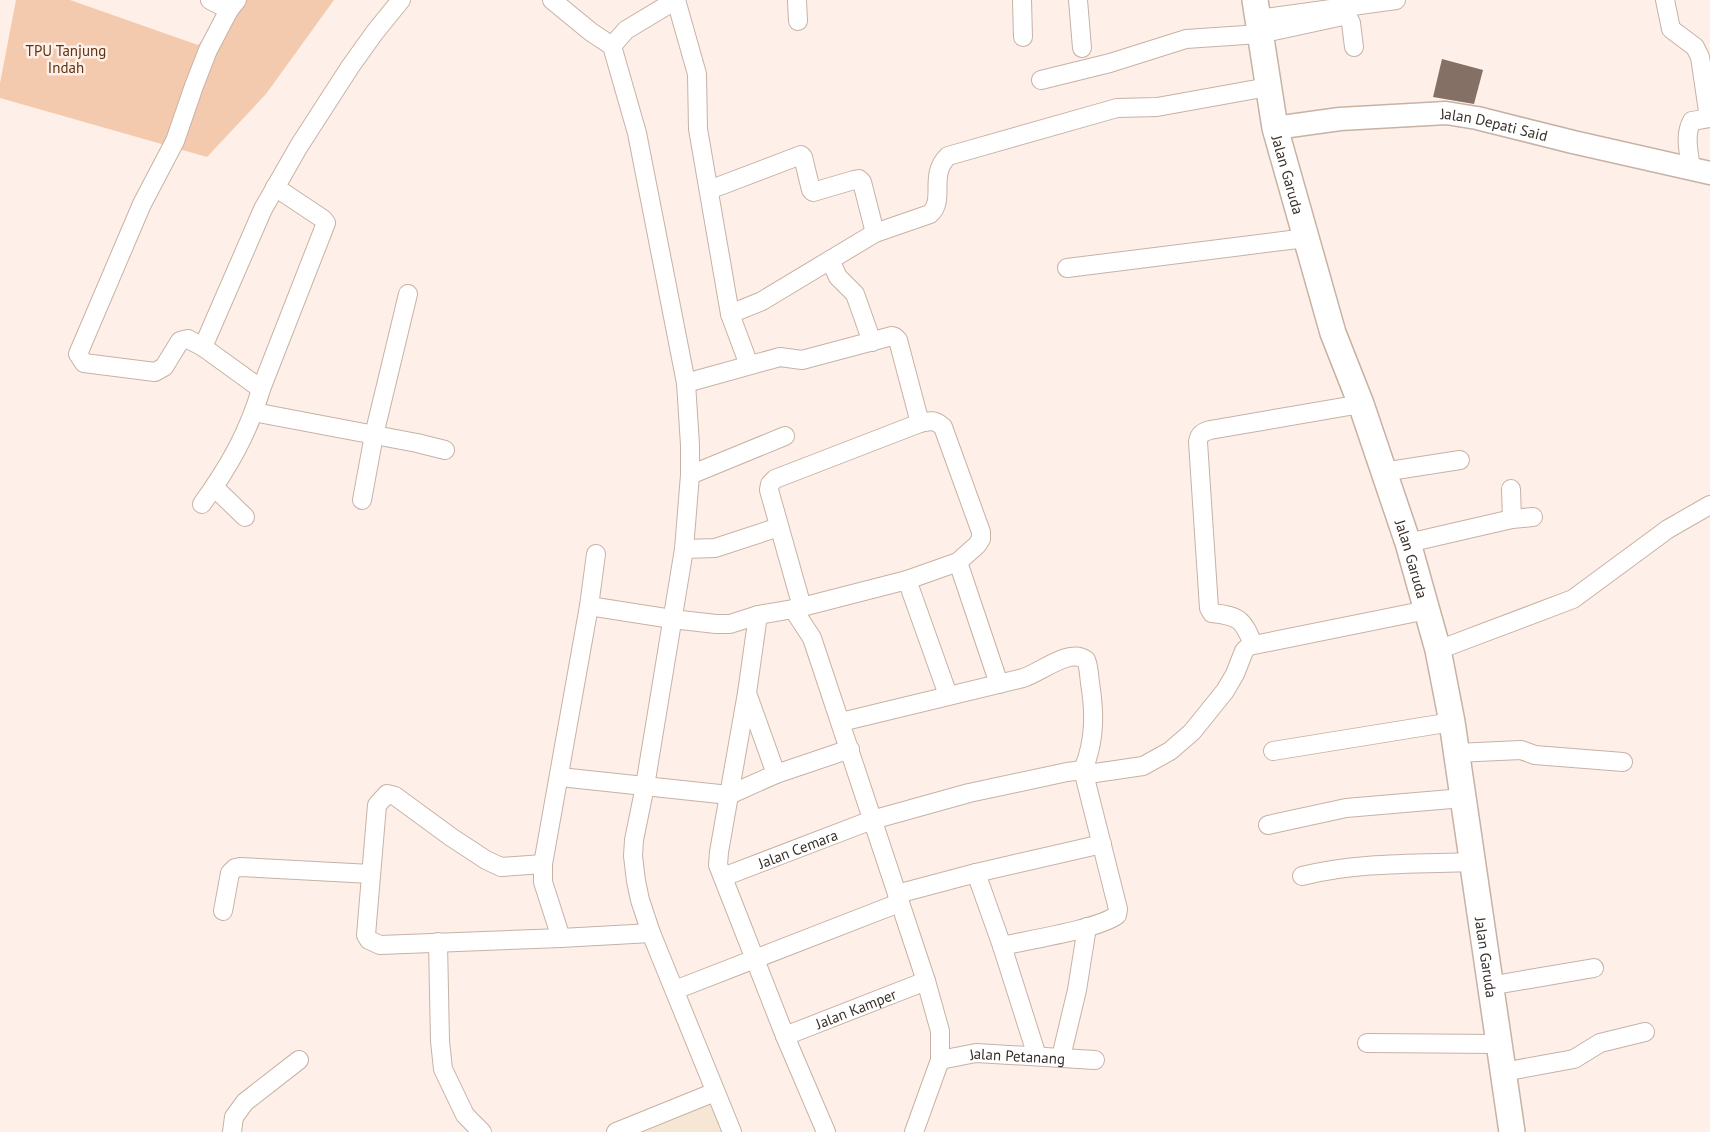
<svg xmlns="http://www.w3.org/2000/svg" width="1710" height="1132" font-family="'PT Sans',sans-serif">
<rect width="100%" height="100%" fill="#fef0e8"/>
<!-- education -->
<polygon fill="#f5e7d4" points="712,1103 724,1132 639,1132"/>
<!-- green -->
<polygon fill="#f4caaf" points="16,0 70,0 198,45 243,0 334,0 266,94 207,157 0,98 0,83"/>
<!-- building -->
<polygon fill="#857065" points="1442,59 1483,70 1474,104 1433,97"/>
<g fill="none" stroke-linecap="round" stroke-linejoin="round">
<defs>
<g id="minor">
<polyline points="210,0 229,10"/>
<polyline points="237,0 229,10 208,50 194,86 175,141 142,204 78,354 84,363 155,372 164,367 180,341 188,339 203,347 261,389"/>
<polyline points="552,0 591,32 612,46 637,133 686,383 690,445 690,475 684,549 645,786 634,840 633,856 636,881 640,900 651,933 732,1132"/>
<polyline points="676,0 697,74 698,129 730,314 749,365"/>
<polyline points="797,0 798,21"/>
<polyline points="1022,0 1023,37"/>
<polyline points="1078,0 1082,48"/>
<polyline points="1665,0 1671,29 1695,47 1700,57 1709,118"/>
<polyline points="1258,19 1396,0"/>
<polyline points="612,46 626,30 676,0"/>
<polyline points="1041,80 1110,63 1186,39 1260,34 1343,16 1349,19 1351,23 1354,47"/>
<path d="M1691 168C1689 153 1684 135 1692 121L1710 118"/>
<polyline points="709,190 801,155 803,157 811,190 813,192 854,180 859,179 862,182 875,233"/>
<polyline points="830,260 838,277 855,294 872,342"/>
<polyline points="1067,268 1306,238"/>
<path d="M730 314 762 301 875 233 930 214C946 200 928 175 948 156L1117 108 1157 107 1268 87"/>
<polyline points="203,347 263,209 299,146 350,67 375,32 401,0"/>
<polyline points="686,383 780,357 802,360 892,336 895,337 898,340 920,423"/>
<polyline points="254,412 417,443 445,450"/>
<polyline points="1383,472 1460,460"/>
<polyline points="690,475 785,436"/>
<polyline points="214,487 245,517"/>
<polyline points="1511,489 1512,519"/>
<polyline points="362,500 374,435 408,294"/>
<path d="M202 504C228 468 249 432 261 389L326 223 323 219 275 187"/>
<polyline points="1408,543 1512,519 1533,517"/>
<polyline points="684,549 715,548 779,527"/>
<polyline points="958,562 999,684"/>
<polyline points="907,580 948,695"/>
<polyline points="589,606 672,619 716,624 730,624 758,615 793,609 812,638 926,981 940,1031 940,1060 914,1132"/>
<path d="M793 609 802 607 907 580 958 562 977 545 981 539V532L943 427C934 419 931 421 920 423L775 479 770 484 769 490 802 607"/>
<polyline points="758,615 747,693 776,774"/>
<path d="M1253 644C1243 620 1240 616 1212 613L1209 608 1198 442C1199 434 1203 432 1210 430L1361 404"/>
<polyline points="1438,650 1573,599 1668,529 1710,505"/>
<polyline points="747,693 719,852 718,865 785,1036 826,1132"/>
<path d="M841 722 1023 678C1040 673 1070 647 1086 660 1089 667 1089 675 1090 683 1095 713 1095 741 1083 770L1118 909 1117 915C1099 929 1028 940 1002 946"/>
<polyline points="1273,751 1452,722"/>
<polyline points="1456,753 1521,750 1535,755 1623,762"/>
<polyline points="560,777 729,795 776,774 850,749"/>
<polyline points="1268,825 1346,808 1463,798"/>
<polyline points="543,864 501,867 486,860 451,837 395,796 387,794 377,805 366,935 369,940 380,945 561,938 651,933"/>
<polyline points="976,873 1002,946 1037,1056"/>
<path d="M1302 876C1357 862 1416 864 1472 862"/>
<path id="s1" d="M723 877 872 820 969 793 1067 772 1083 770 1095 773 1143 766 1170 751 1192 732 1225 691 1235 674 1244 651 1249 646 1427 610"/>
<polyline points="897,894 976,873 1102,844"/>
<polyline points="223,911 230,873 235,868 240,867 371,874"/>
<polyline points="561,938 543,882 543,864 589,606 596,554"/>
<polyline points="438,942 440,1041 443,1069 465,1115 482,1132"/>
<polyline points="1489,986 1594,968"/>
<polyline points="675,990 899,903"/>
<path id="s2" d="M785 1036 926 981"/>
<polyline points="1367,1043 1498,1044"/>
<polyline points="1061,1057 1077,990 1087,927"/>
<path id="s3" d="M940 1060 976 1053 1095 1060"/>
<polyline points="1503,1072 1574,1059 1600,1043 1645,1032"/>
<polyline points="232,1132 234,1117 245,1102 299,1060"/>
<polyline points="616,1132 715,1092"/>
</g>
<g id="major">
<path id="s4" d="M1275 128 1340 119 1446 113 1477 118 1573 142 1710 173"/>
</g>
<g id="highway">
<path id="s5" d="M1255 0 1275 128 1333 333 1361 404 1408 543 1438 650 1452 722 1512 1132"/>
</g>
</defs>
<!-- minor casing -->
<use href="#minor" stroke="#c7b2a4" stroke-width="20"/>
<!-- major casing -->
<use href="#major" stroke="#c7b2a4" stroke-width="25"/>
<!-- highway casing -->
<use href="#highway" stroke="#c7b2a4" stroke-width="28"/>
<!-- minor -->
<use href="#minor" stroke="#fff" stroke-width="18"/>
<!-- major -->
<use href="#major" stroke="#fff" stroke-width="22"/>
<!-- highway -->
<use href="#highway" stroke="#fff" stroke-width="25"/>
</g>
<g text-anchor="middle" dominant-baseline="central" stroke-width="5" stroke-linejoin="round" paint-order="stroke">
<!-- park labels -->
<g font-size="15" fill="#5e3210" stroke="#fef0e8">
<text x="66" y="50">TPU Tanjung<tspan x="66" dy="17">Indah</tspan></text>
</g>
<!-- street labels -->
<g font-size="15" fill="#39302b" stroke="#fef0e8">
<text stroke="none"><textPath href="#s4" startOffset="221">Jalan Depati Said</textPath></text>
<text stroke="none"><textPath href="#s5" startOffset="178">Jalan Garuda</textPath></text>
<text stroke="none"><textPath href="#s5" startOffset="582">Jalan Garuda</textPath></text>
<text stroke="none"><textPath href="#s1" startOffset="80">Jalan Cemara</textPath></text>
<text stroke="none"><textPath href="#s5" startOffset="988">Jalan Garuda</textPath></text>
<text stroke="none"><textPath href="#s2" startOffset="76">Jalan Kamper</textPath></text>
<text stroke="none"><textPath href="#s3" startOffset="78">Jalan Petanang</textPath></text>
</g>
</g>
</svg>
